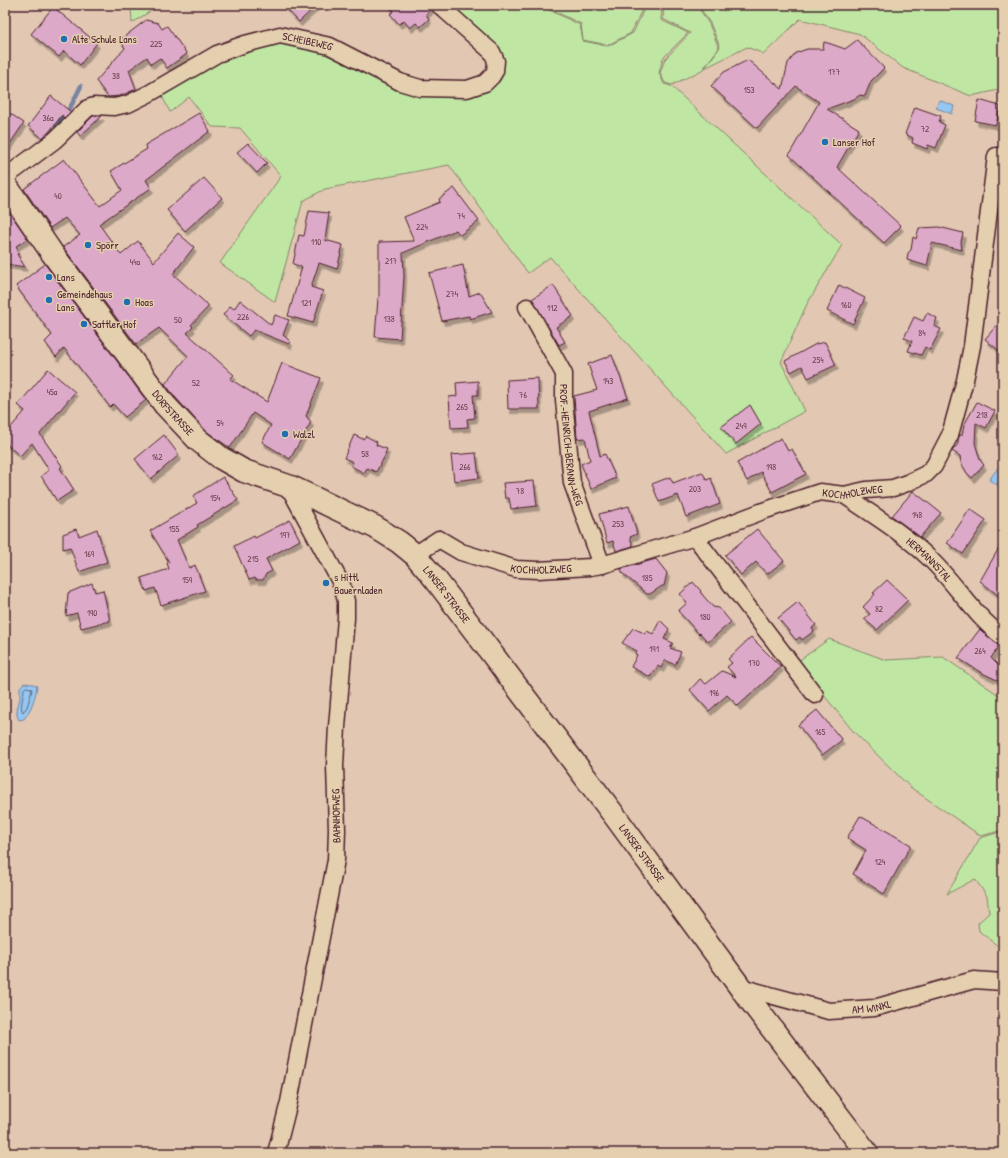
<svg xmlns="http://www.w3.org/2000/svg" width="1008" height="1158" font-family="'Patrick Hand',sans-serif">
<defs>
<filter id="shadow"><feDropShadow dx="2.5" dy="4.5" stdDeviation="0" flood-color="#0004"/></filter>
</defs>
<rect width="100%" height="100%" fill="#e2c8b3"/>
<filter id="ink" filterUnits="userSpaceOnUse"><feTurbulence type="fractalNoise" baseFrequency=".025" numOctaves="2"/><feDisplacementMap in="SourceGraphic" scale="8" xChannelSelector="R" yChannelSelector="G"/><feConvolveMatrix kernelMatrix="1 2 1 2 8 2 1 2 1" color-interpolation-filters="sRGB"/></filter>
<g filter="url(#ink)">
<!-- green -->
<g fill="#bfe7a3" stroke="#848367">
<polygon points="131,5 160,5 132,23"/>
<polygon points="446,5 539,5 580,25 583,41 608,46 633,33 646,5 662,5 661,20 688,33 663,58 659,73 664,84 671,86 842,245 806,306 781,362 805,411 726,454 550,257 528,273 449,165 325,189 303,201 275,302 220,263 281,176 240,128 212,127 189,97 170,112 161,94 220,61 276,43 323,53 401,90 452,94 501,64"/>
<polygon points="542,5 644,5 631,33 608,45 583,40 581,24"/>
<polygon points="664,5 697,5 709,24 719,48 702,70 672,85 665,83 660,73 665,59 690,33 663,19"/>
<polygon points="698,5 1003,5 1003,89 971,96 903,68 860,34 800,19 764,54 747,47 705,68 720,47 710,23"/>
<polygon points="829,639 886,660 943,657 1003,698 1003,830 981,836 910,787 853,731 797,662"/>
<polygon points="1003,831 1003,950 979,931 978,923 989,913 987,896 975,879 947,894 980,838"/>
</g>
<!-- water -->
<g fill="#94c7f1" stroke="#7684a2">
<polygon points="939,100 954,106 952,114 936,108"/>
<polygon points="1000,465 1003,467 1003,476 997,485 989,480"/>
<path d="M24 683 33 684 37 686C35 699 32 708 24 719L19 720C14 712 19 705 20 697 20 694 20 690 20 687Z"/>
</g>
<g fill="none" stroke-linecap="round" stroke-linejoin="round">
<!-- shore -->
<path stroke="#68627a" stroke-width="1" d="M26 687 31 688 32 690 27 707 23 712C19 708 24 696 24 689Z"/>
<!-- stream -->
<polyline stroke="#7684a2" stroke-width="4.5" points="53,132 71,106 81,86"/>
</g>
<!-- building -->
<g fill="#dcaac8" stroke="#4a1f2b" filter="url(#shadow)">
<polygon points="283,5 317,5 299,22"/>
<polygon points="388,5 430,5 431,9 426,14 429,19 420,27 416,23 410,28 404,21 399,24 390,14 394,11"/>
<polygon points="53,7 97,43 80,65 64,51 59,57 31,34"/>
<polygon points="146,20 158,23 162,29 167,26 187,54 167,68 160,58 151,64 147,57 129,70 136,89 120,96 108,97 96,81 125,48 120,40"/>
<polygon points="857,40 884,68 871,81 865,96 860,95 854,99 827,109 859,129 837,167 901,226 884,243 789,155 819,102 804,92 796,86 757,128 711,86 724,72 748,60 782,89 788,63 796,53 807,49 823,49 824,42 831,44 845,49"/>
<polygon points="51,96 71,112 64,118 62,115 49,132 42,138 28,126"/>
<polygon points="979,100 1000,106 996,125 975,121"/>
<polygon points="915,107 941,116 939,122 945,125 936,148 928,145 927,149 912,143 913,138 905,134"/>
<polygon points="5,110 24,123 5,151"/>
<polygon points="199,113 210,131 146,180 151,188 99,224 121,255 138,241 154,262 178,233 194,247 173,274 209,306 191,325 193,327 187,333 234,375 230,379 267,402 282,363 321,378 306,416 311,422 290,459 262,442 271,425 253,413 230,448 206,431 175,397 165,384 188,356 159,328 136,344 63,247 80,235 65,218 50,228 24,189 64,159 100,206 122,190 111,171 147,149 145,145"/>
<polygon points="93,116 102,116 80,136 77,132"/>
<polygon points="248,143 267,163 257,173 237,152"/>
<polygon points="204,178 222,198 185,231 167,210"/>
<polygon points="454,188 479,221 460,235 456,230 403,253 404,276 400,339 375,337 378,298 379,298 379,242 414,241 404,217 440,202 439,199"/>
<polygon points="5,206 28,239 16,246 19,253 17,254 25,267 5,264"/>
<polygon points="309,211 329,213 325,240 343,245 337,269 319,263 311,287 323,291 313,323 288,316 302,267 293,264 299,235 304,236"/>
<polygon points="939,227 963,233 961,242 962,250 932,243 927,266 907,260 908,253 911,250 913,237 916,239 919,228"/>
<polygon points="45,264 146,400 125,417 113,404 110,407 64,348 56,357 45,342 52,335 16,286"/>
<polygon points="463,265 469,296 480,292 492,312 470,319 469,316 442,321 429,273"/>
<polygon points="553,285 573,316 556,327 565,342 559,345 532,299"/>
<polygon points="839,285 865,298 853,324 827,311"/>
<polygon points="240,300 271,325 275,315 289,320 283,335 290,341 289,344 254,330 249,336 223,315 230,306 234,309"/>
<polygon points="927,313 937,318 934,326 941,329 930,350 925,347 921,355 908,351 912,341 904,338 914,317 923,321"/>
<polygon points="1003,318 1003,354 985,339"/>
<polygon points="825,342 836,365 808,378 802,366 791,372 785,361 816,344"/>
<polygon points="612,355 628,398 589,411 600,456 605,454 616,478 591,489 581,464 590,460 585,438 577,439 574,396 597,390 588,364"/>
<polygon points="48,369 75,392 40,434 62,466 60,468 74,490 57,501 41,476 49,470 32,443 20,456 5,443 5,434 25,411 18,405"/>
<polygon points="538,378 539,409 508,409 507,380"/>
<polygon points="478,381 478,395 473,395 475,418 467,419 468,427 451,428 449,397 457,396 456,383"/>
<polygon points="977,402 995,411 986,428 976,423 975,443 980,460 984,465 972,478 967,473 961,463 960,456 952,451 958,444 958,439 960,435 962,435 964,425"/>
<polygon points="750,405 761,424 736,444 721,427"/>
<polygon points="164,435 179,455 151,479 135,459"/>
<polygon points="354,435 363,439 366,436 377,442 376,445 387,449 385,454 386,454 376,472 367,468 364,473 351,466 353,462 344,458"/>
<polygon points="781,438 788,451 792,449 806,474 772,492 761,472 747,481 737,463"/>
<polygon points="476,453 479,478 454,481 451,455"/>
<polygon points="702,472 707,480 711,478 720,504 686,517 678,495 659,502 652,484 670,477 673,483"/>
<polygon points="223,477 238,500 197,525 198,527 177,540 189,568 195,565 205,591 161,605 155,588 146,591 141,578 169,569 167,563 169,562 150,531 197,503 193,496"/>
<polygon points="534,481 537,506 511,509 509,498 505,498 503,483"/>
<polygon points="913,491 941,513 920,537 892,516"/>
<polygon points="629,506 637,534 630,537 633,546 616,551 613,541 607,543 599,514"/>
<polygon points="970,509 986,520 963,554 947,543"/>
<polygon points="290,520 300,540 266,559 272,571 266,574 263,580 256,580 255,578 249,580 234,546 254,536 255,538"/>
<polygon points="76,529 79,536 97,529 107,562 79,572 70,547 63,549 63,534"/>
<polygon points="757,529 784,561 767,574 756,562 741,575 725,555"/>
<polygon points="1003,541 1003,599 980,581"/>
<polygon points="656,559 667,573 664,586 662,586 650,594 647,594 622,573 621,569"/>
<polygon points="887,580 908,600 877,630 864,619 870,614 863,607 875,594 873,593"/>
<polygon points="693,582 701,591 700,592 713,607 719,608 731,622 708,642 700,633 699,634 678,611 687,603 680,594"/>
<polygon points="92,583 95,592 103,590 110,621 81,628 77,613 66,616 68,593"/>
<polygon points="798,602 816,625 812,628 814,631 802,640 800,637 796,640 778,618"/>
<polygon points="660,620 669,629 664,639 673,643 670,648 681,652 675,665 665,660 661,668 658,666 650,677 631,667 637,655 635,654 637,651 622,643 633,628 646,634 647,631 653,634"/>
<polygon points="980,629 999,646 991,658 1003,670 1003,676 999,681 980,672 958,658"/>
<polygon points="751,637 781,667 738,706 727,695 709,711 690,690 700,679 706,684 722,671 736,677 727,667 732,663 728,659"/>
<polygon points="817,710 842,740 822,755 798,725"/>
<polygon points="860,816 911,845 884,894 853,874 866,850 847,838"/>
</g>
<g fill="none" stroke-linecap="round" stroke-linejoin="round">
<defs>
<g id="street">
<path id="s1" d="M5 174 11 173 55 140 88 108 94 106 114 107 128 104 150 93 217 54 245 44 280 35 330 46 400 82 420 88 467 89 485 83 492 76 495 71 496 61 492 52 439 5"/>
<path id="s2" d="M527 307 564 374V400L572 483 602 565"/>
<path id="s3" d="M844 495C873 515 903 533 928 557 954 581 973 615 1003 637"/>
<polyline points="695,537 815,695"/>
<path id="s4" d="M415 555 439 539 461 552 516 569 538 570 590 567 602 565 695 537 763 511 820 492 844 495 866 490 893 488 907 483 926 474 934 466 950 435 965 380 972 346 996 156 1003 158"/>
<path id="s5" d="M740 987 829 1011 874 1008 974 980 1003 982"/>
<polyline points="276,1153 289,1102 336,860 337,830 335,766 337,727 346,618 346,601 342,585 291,491 291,487"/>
</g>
<g id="secondary">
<path id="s6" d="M5 184 52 253 165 405 198 440 221 458 244 471 291 487 375 527 399 542 415 555 436 580 617 819 740 987 867 1153"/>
</g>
</defs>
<!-- street casing -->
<use href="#street" stroke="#4a1f2b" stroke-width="19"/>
<!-- secondary casing -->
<use href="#secondary" stroke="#4a1f2b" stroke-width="25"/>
<!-- street -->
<use href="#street" stroke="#e4cfae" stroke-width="16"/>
<!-- secondary -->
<use href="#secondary" stroke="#e4cfae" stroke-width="22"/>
</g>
</g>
<!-- markers -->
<g fill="#1f6fb2" stroke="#e4cfae" stroke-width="1.5">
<circle cx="64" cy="39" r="4"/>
<circle cx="825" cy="142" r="4"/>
<circle cx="88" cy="245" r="4"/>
<circle cx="49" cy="277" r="4"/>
<circle cx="49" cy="300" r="4"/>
<circle cx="127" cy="302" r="4"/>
<circle cx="84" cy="324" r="4"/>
<circle cx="285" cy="434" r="4"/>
<circle cx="326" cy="583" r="4"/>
</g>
<g text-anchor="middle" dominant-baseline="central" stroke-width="3" stroke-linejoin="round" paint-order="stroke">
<!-- number labels -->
<g font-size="9" fill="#6e4252">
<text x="156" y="44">225</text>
<text x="834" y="72">177</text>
<text x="116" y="76">38</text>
<text x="749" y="90">153</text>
<text x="48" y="118">36a</text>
<text x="925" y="129">72</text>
<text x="58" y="196">40</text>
<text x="461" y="216">74</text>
<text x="422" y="227">224</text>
<text x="316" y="242">110</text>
<text x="391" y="261">217</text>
<text x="135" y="262">44a</text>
<text x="452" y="294">274</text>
<text x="306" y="303">121</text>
<text x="846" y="305">160</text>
<text x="552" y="308">112</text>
<text x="243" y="317">226</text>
<text x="389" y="319">138</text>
<text x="178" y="320">50</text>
<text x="922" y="333">84</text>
<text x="818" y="360">254</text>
<text x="608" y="381">143</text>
<text x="196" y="383">52</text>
<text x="52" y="392">45a</text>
<text x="523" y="395">76</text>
<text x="462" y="407">265</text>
<text x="982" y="415">218</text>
<text x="220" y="423">54</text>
<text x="741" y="426">249</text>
<text x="365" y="454">58</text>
<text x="157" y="457">162</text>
<text x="465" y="467">266</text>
<text x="771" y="467">198</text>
<text x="695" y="489">203</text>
<text x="520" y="491">78</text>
<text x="215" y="498">154</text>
<text x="917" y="515">148</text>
<text x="618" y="524">253</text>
<text x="174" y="529">155</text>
<text x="285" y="535">197</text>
<text x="89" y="554">169</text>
<text x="253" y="559">215</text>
<text x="647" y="578">185</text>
<text x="187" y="580">159</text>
<text x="879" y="609">82</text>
<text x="92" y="613">190</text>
<text x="705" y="617">180</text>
<text x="654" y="649">191</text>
<text x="980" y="651">264</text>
<text x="754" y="663">170</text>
<text x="714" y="693">196</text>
<text x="820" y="732">165</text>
<text x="880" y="862">124</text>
</g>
<!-- poi labels -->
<g font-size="11" fill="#4a1f2b" stroke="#e4cfae" text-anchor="start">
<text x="72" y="39">Alte Schule Lans</text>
<text x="833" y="142">Lanser Hof</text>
<text x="96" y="245">Spörr</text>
<text x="57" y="277">Lans</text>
<text x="57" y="294">Gemeindehaus<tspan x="57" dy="13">Lans</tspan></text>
<text x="135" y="302">Hoas</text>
<text x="92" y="324">Sattler Hof</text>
<text x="293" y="434">Walzl</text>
<text x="334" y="577">s Hittl<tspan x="334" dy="13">Bauernladen</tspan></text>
</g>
<!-- street labels -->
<g font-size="11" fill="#4a1f2b" stroke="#e4cfae">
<text stroke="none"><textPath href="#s1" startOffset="344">SCHEIBEWEG</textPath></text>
<text stroke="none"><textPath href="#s6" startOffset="284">DORFSTRASSE</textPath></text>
<text stroke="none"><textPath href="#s2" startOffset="148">PROF.-HEINRICH-BERANN-WEG</textPath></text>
<text stroke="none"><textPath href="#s4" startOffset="461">KOCHHOLZWEG</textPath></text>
<text stroke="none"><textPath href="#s3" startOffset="107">HERMANNSTAL</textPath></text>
<text stroke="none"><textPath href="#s4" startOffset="137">KOCHHOLZWEG</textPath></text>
<text stroke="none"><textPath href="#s6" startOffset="619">LANSER STRASSE</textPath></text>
<text transform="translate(336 816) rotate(-91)">BAHNHOFWEG</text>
<text stroke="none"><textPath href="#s6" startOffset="943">LANSER STRASSE</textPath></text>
<text stroke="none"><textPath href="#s5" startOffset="135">AM WINKL</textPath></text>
</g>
</g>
<!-- margin -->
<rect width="1008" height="1158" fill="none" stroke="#e4cfae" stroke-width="20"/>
<rect x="10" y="10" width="988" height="1138" fill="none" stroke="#4a1f2b" stroke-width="1.5" filter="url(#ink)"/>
</svg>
